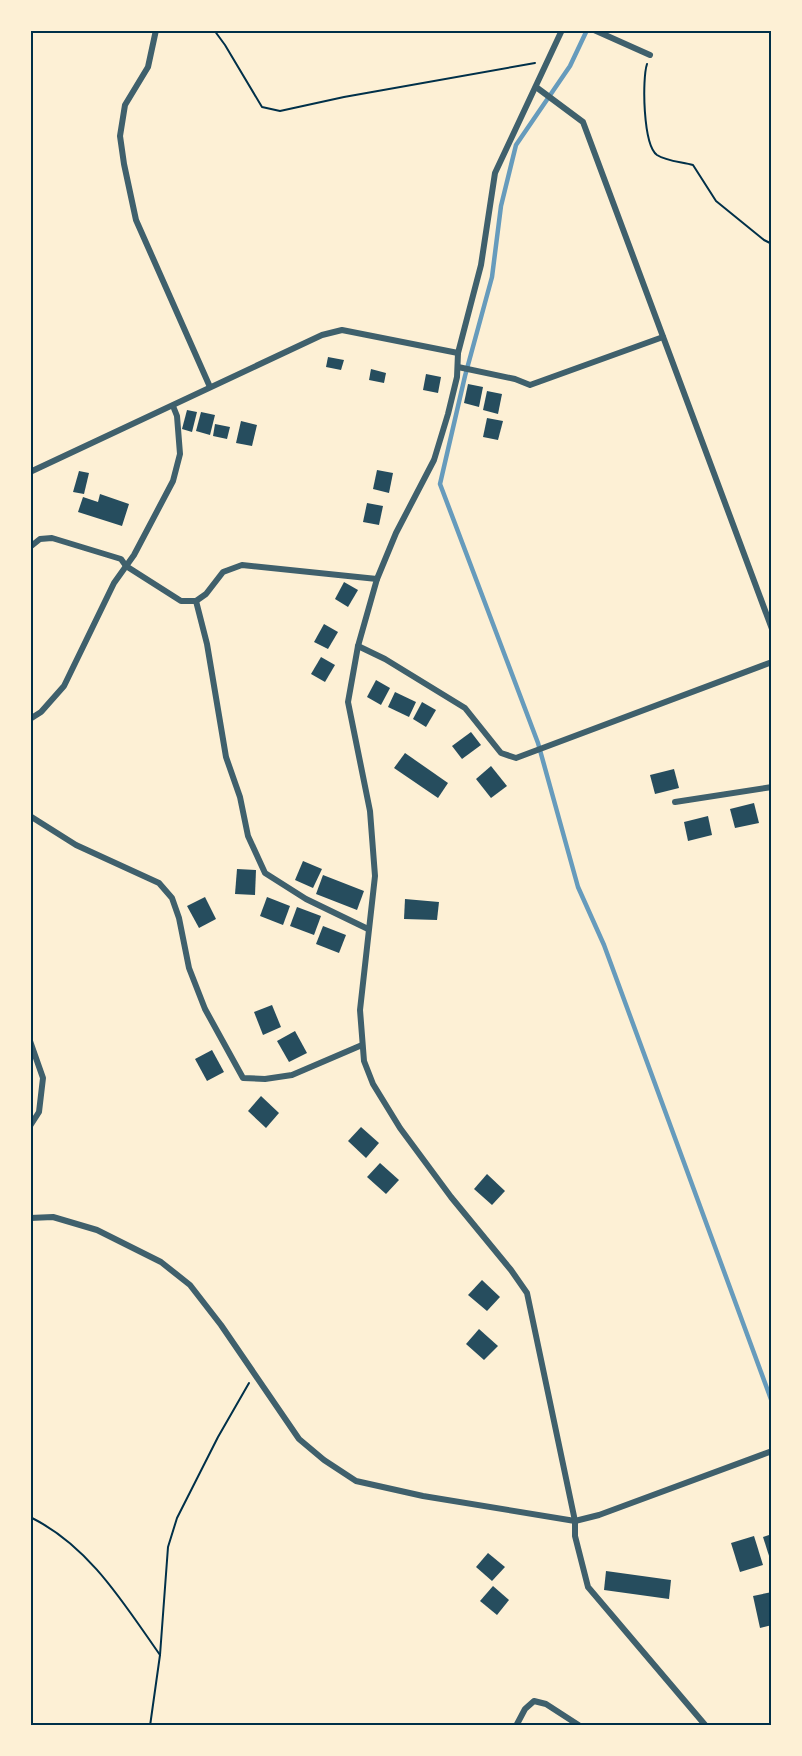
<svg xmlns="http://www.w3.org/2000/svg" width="802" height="1756" font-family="Barlow,sans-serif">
<rect width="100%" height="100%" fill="#fdf0d5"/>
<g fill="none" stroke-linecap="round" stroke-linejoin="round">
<!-- stream -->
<polyline stroke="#669bbc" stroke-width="4.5" points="587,30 570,66 516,145 501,206 492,277 465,376 440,484 538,743 578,887 604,945 772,1402"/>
</g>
<!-- building -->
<g fill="#264d5e">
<polygon points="328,357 344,360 341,370 326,367"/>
<polygon points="371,369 386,373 384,383 369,380"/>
<polygon points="426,374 441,377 438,393 423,390"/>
<polygon points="468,384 483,387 479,407 464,403"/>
<polygon points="487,391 502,394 498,414 483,410"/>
<polygon points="187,410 197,412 192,432 182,429"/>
<polygon points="201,412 215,415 210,435 196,431"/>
<polygon points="487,418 503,421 498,440 483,437"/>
<polygon points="241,421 257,425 252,446 236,443"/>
<polygon points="215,424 230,427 227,439 213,436"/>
<polygon points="377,470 393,473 389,493 373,489"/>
<polygon points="79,471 89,473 84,494 73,492"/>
<polygon points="100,494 129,504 122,526 78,512 83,497 98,502"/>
<polygon points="367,503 383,506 379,525 363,522"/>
<polygon points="344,582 358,590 348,607 335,599"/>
<polygon points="324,624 338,632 328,649 314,642"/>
<polygon points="321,657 335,665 325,682 311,674"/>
<polygon points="376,680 390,688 381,705 367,697"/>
<polygon points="395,692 416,702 409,717 388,707"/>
<polygon points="422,702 436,710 426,727 413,719"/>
<polygon points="471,732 481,745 462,759 452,746"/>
<polygon points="405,753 448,783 438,798 394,768"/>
<polygon points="491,766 507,786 491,798 476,779"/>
<polygon points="674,769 679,788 655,794 650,775"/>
<polygon points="754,803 759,823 735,828 730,809"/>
<polygon points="708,816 712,835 688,841 684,822"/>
<polygon points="303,861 322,869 313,888 295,880"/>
<polygon points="237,869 256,870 255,895 235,894"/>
<polygon points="323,875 364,891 357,910 316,894"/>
<polygon points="205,897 216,919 199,928 187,906"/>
<polygon points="267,897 290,906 283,925 260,916"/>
<polygon points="405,899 439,902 437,920 404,919"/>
<polygon points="297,907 321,916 314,935 290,926"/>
<polygon points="323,926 346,935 339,953 316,944"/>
<polygon points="272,1005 281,1027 263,1035 254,1012"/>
<polygon points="295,1031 307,1053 289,1062 277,1041"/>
<polygon points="212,1050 224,1072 207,1081 195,1059"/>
<polygon points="261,1096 279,1113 266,1128 248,1111"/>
<polygon points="361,1127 379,1143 366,1158 348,1141"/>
<polygon points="380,1163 399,1180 386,1194 367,1177"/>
<polygon points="487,1174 505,1191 492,1205 474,1189"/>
<polygon points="482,1280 500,1297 487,1311 468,1295"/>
<polygon points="479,1329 498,1346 484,1360 466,1344"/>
<polygon points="772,1534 772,1558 770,1559 763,1537"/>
<polygon points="754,1536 763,1565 740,1572 731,1543"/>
<polygon points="488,1553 505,1567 492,1581 476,1567"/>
<polygon points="606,1571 671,1580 669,1599 604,1590"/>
<polygon points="493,1586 509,1600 497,1615 480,1601"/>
<polygon points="772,1592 772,1625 760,1628 753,1596"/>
</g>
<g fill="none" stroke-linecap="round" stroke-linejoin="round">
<!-- path -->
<g stroke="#003049" stroke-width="2">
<polyline points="214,30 225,45 262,107 280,111 344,97 535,63"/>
<path d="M647 64C642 79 643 145 657 155 666 161 682 162 693 165L716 201 764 240 772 244"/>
<path d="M30 1507 32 1518C90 1547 124 1604 160 1655"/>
<polyline points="150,1726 160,1655 168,1547 177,1518 218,1437 249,1383"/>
</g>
<!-- minor -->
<g stroke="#3f606c" stroke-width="6">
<polyline points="156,30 148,67 125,105 120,136 124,164 136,220 210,387"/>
<polyline points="562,30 495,173 481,265 458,353 457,377 448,414 434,460 396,533 377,579 358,646 348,702 370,811 375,876 360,1010 364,1061 373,1084 400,1128 451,1197 511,1270 527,1293 575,1521 575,1536 588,1587 706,1726"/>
<polyline points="594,30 650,55"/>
<polyline points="536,87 583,122 772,629"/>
<polyline points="458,367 515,379 530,385 663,337"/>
<polyline points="30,472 322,335 342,330 458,353"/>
<polyline points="30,547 40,539 52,538 121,559 126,566 181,601 196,601 206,594 223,572 242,565 377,579"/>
<polyline points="196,601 207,644 226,757 240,797 248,836 265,873 306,899 368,929"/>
<polyline points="358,646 385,659 465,708 501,753 516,758 772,662"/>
<polyline points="30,719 41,712 64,686 114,583 134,555 173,481 180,454 177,416 173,406"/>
<polyline points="675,802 772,787"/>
<polyline points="30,816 76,845 159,883 172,898 179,918 189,968 205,1009 243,1078 265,1079 292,1075 362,1045"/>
<polyline points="30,1041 43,1078 39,1112 30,1126"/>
<polyline points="30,1218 53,1217 97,1230 161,1262 190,1285 221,1325 299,1439 324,1460 356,1481 423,1496 575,1521 599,1515 772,1451"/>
<polyline points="516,1726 525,1709 534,1701 546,1704 580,1726"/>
</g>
</g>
<!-- border -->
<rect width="802" height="1756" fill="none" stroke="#fdf0d5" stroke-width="63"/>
<rect x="32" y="32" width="738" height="1692" fill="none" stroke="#003049" stroke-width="2"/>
</svg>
